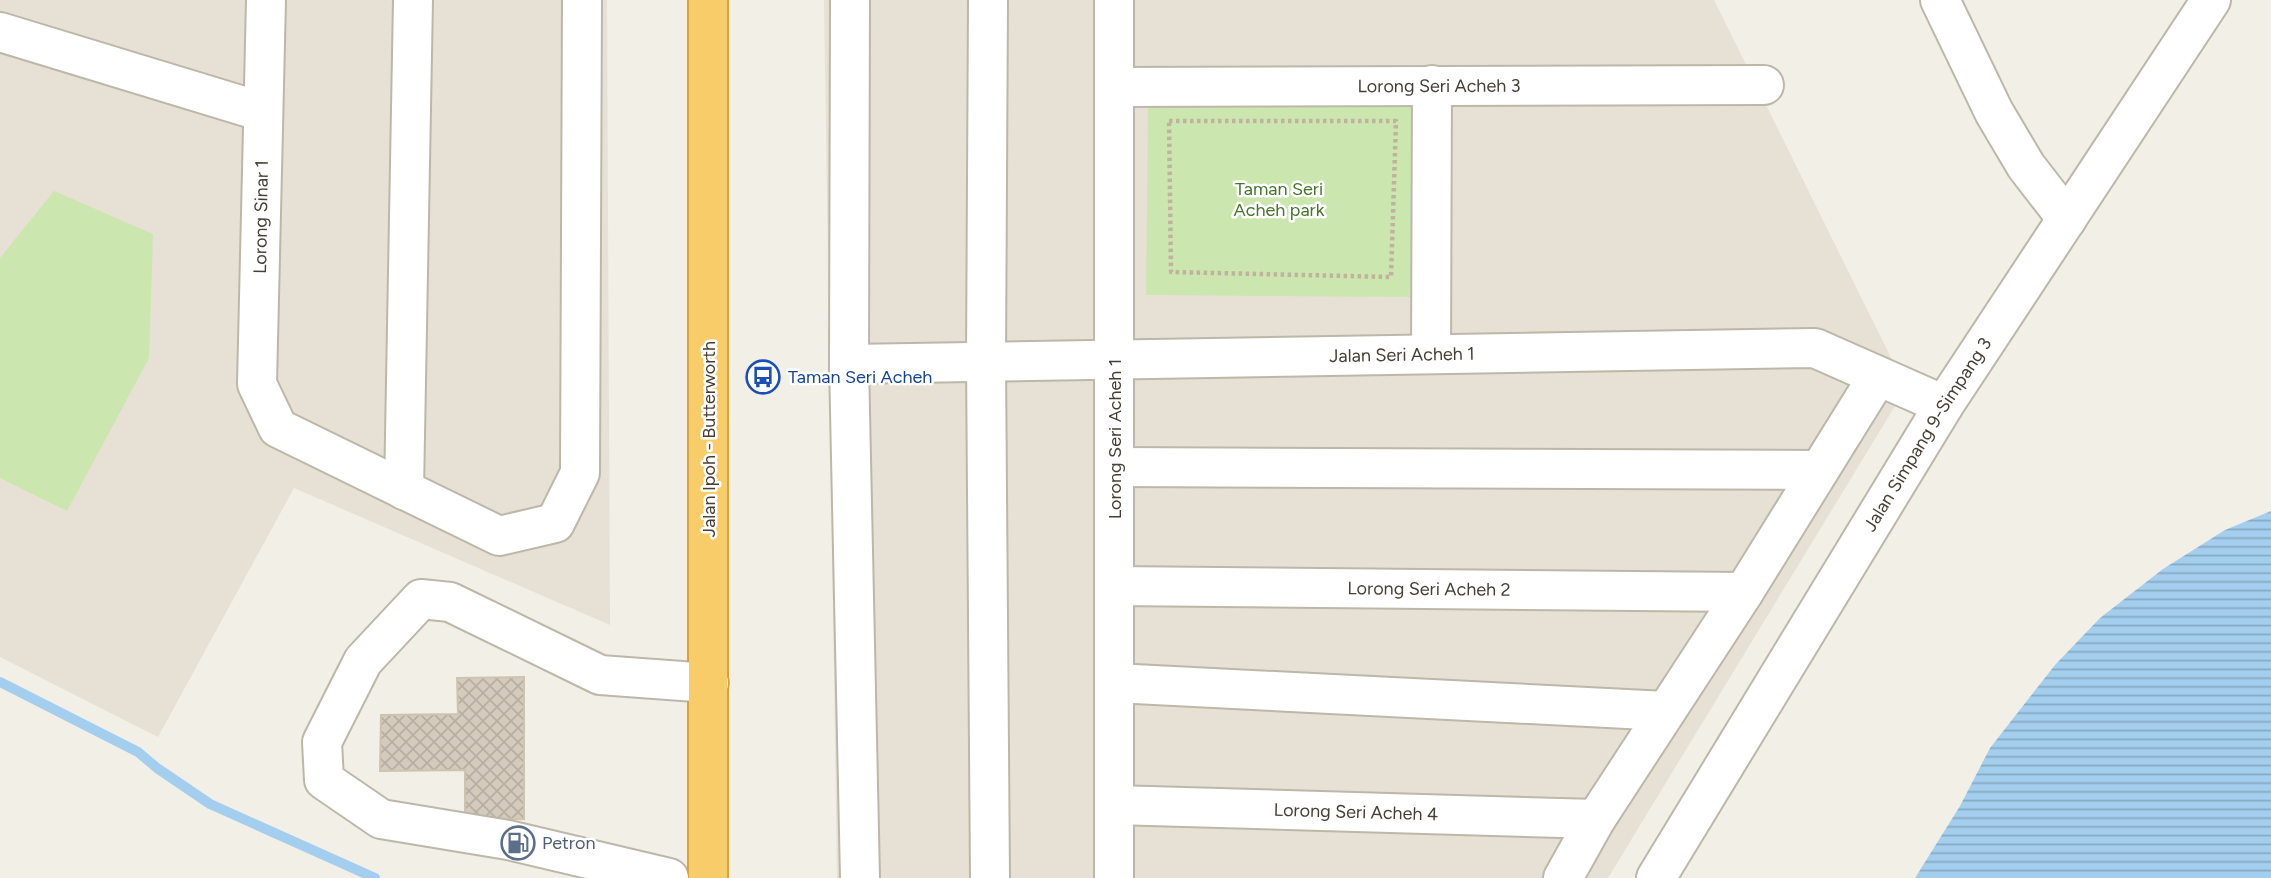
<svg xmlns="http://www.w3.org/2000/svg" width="2271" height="878" font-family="Figtree,sans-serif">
<defs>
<pattern id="water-rules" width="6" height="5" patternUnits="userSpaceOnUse" patternTransform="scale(1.75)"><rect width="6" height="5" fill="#a4ceee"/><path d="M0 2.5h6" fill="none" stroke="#87a9c2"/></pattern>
<pattern id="building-cross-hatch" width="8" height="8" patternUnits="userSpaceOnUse" patternTransform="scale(1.75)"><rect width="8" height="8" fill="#d4cbbc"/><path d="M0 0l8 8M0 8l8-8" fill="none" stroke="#b7afa2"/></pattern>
</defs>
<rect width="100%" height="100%" fill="#f2efe6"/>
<!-- residential -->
<g fill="#e6e1d4">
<polygon points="0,0 607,0 610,625 294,488 158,737 0,657"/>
<polygon points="824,0 1714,0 1906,388 1608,878 837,878"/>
</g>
<!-- park -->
<g fill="#cce6b0">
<polygon points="1148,103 1413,104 1411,297 1146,295"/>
<polygon points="54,191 153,234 149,358 67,511 0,478 0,258"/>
</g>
<!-- water -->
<polygon fill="url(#water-rules)" points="2271,511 2271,878 1915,878 1960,806 1990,748 2055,665 2100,618 2163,569 2225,530"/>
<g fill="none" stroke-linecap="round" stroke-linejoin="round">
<!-- stream -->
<polyline stroke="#a4ceee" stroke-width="10" points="0,682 138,752 157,768 210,804 375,878"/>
</g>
<!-- building -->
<polygon fill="url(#building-cross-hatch)" stroke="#cec3af" stroke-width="2" points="524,677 524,819 465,820 465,770 380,771 381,715 458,714 457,678"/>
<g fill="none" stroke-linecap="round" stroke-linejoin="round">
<defs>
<g id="minor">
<polyline points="266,0 257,384 278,428 499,536 555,523 580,473 582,0"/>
<polyline points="850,0 849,364 860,878"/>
<polyline points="988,0 986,361 990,878"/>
<polyline points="1940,0 1994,112 2026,166 2067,219"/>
<polyline points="0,32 263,112"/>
<path id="s1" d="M1115 87 1764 85"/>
<polyline points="1431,354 1432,85"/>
<path id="s2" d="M849 364 1815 348 1944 405"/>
<polyline points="1115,467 1819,470"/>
<polyline points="404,490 413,0"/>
<path id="s3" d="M1114 586 1744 592"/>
<polyline points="1115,683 1666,711"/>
<path id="s4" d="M1114 805 1596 819"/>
<polyline points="669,878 508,840 381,819 324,780 322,742 363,661 421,599 450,602 600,675 709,683"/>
<polyline points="1114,878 1114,0"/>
<polyline points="1563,878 1596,819 1744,592 1878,376"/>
<path id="s5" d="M1656 878 1944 405 2211 0"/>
</g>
<polyline id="highway" points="708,0 708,878"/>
</defs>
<!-- minor casing -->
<use href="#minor" stroke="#bdb7a9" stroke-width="42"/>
<!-- highway casing -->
<use href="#highway" stroke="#d8a13a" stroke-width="42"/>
<!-- path -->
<polygon stroke="#bfb39b" stroke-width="4.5" stroke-dasharray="3.5 3.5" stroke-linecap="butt" points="1169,121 1396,121 1391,277 1171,272"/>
<!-- minor -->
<use href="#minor" stroke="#fff" stroke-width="38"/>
<!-- highway -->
<use href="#highway" stroke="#f9cc6a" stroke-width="38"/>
</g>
<!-- icons -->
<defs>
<symbol id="bus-ring" viewBox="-11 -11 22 22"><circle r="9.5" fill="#fff" stroke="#1a4fb4" stroke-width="1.5"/><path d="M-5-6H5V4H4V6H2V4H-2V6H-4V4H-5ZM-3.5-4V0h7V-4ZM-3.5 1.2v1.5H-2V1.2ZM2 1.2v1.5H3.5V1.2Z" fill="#1a4fb4"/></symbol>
<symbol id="fuel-ring" viewBox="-11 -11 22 22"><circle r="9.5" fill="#fff" stroke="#5c6f8a" stroke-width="1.5"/><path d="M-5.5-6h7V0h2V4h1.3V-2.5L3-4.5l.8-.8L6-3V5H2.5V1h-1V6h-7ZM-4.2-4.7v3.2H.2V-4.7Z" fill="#5c6f8a"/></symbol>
</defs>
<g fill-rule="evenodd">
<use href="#bus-ring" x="744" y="358" width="38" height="38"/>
<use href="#fuel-ring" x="499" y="824" width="38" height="38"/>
</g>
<g text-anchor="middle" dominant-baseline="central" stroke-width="5" stroke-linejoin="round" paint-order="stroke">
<!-- street labels -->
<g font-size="18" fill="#453f35" stroke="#fff">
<text stroke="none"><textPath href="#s1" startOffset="324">Lorong Seri Acheh 3</textPath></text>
<text transform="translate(261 217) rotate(-89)">Lorong Sinar 1</text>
<text stroke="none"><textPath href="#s2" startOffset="553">Jalan Seri Acheh 1</textPath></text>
<text stroke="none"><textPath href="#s5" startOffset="520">Jalan Simpang 9-Simpang 3</textPath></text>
<text transform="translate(709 439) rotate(-90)">Jalan Ipoh - Butterworth</text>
<text transform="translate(1115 439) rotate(-90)">Lorong Seri Acheh 1</text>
<text stroke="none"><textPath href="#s3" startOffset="315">Lorong Seri Acheh 2</textPath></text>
<text stroke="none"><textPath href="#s4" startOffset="242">Lorong Seri Acheh 4</textPath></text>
</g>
<!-- park labels -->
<g font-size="18" fill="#45752b" stroke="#fff">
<text x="1279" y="189">Taman Seri<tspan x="1279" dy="21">Acheh park</tspan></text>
</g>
<!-- transit labels -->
<g font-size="18" fill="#164399" stroke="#fff" text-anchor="start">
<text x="788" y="377">Taman Seri Acheh</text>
</g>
<!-- service labels -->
<g font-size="18" fill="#4e5e75" stroke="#fff" text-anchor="start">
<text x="542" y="843">Petron</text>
</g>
</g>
</svg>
